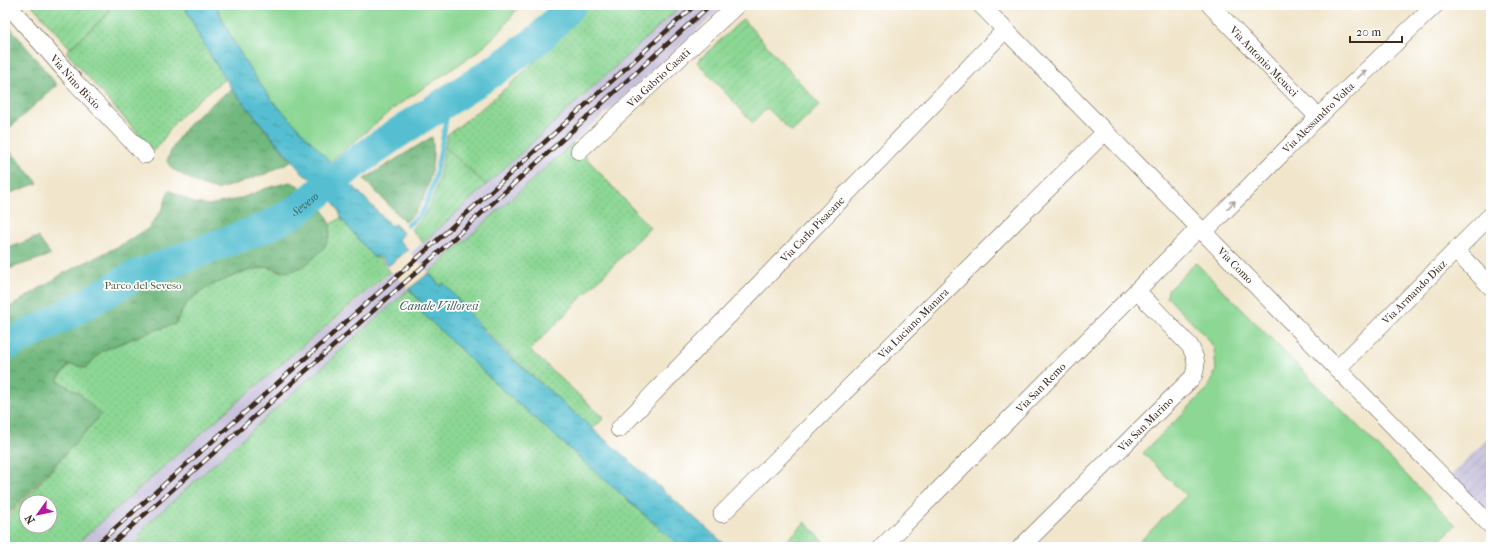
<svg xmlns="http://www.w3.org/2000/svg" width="1496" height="552" font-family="'IM FELL French Canon',serif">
<defs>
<pattern id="industrial-furrows" width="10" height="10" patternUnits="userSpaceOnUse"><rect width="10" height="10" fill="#c6c0da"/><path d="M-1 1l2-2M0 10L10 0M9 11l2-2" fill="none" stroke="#aba5bb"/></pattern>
<pattern id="grass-dots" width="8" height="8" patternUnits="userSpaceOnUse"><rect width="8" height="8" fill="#8cd794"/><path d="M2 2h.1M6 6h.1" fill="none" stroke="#7ab97f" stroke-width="1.8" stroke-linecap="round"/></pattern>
<pattern id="forest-crowns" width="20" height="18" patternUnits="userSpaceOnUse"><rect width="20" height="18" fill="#71b87e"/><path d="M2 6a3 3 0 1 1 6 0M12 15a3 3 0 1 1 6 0" fill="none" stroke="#5e9667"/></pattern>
<pattern id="garden-furrows" width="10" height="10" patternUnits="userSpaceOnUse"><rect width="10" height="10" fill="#8cd794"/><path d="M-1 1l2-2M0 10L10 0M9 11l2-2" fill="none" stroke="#7ab97f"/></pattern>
<pattern id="water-ripples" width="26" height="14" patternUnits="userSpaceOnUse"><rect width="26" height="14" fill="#55bfd1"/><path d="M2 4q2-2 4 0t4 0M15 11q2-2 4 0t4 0" fill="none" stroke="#489ba9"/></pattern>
</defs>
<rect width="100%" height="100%" fill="#fff"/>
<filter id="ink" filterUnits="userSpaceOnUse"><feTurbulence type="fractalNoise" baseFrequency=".025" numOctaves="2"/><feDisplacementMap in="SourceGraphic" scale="8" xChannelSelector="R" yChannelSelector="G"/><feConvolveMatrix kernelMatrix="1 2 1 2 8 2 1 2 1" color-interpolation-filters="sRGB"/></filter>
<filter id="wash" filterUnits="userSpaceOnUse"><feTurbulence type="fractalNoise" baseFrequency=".012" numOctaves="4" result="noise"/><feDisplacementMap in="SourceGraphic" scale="16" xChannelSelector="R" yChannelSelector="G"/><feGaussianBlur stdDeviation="0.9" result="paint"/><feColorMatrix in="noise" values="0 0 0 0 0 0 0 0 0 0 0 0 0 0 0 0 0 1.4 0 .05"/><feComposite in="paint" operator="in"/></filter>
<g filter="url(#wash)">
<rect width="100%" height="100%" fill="#f1e6cc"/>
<!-- industrial -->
<polygon fill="url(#industrial-furrows)" points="1491,435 1491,518 1450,476"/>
<!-- railway -->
<g fill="#c6c0da">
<polygon points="682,5 725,5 429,273 411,253"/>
<polygon points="392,271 409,289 145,526 132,547 73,547 222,415"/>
</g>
<!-- grass -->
<g fill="url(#grass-dots)" stroke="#648059" fill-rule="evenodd">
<path d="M104 5H184L201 40 225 79C208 92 190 106 175 122 167 131 163 143 153 151L66 52 110 12Z"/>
<path d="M582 5H682L486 185 445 147 447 135C498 96 545 59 582 5Z"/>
<path d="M573 143 650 228 530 350 604 418 593 429C539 382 489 340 444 284L441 286 429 273Z"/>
<path d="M341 218 374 258 379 257 389 272 222 415 73 547H5V521L101 415 80 394 57 380 70 364 86 368 102 351 146 333 175 324 189 300 213 284 248 271 268 267 280 272 329 238 330 225ZM26 502H50V526H26Z"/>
<polygon points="409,289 422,304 417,308 495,383 681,547 137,547 135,545 145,526"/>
<polygon points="805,522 830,547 781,547"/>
</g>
<!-- forest -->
<g fill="url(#forest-crowns)" stroke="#56714e">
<polygon points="5,21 57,85 5,132"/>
<path d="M232 89 291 161 268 173 217 190 200 185 171 168 167 161C179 127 203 110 232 89Z"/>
<path d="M432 137C437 161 426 210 405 222L364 179Z"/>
<polygon points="5,145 38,183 5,195"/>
<path d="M290 182C303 187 307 192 316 202 322 209 329 216 330 225 333 245 311 263 295 270 282 275 279 269 269 267 253 265 199 289 189 300 183 307 179 317 175 324L146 333 102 351 86 368 69 364 57 380 80 394 101 415 5 518V310L64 273 121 245 149 228 163 208 169 190 194 203 209 205 239 199 267 188Z"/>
<polygon points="38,237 51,255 5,270 5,249"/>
</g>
<!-- park -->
<g fill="#8cd794" stroke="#648059">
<path d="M216 5H520L502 29 479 51 398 105 330 162C310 141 290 121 271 99 249 72 230 38 216 5Z"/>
<polygon points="1196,263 1456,525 1433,547 1134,547 1186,496 1143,453 1206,390 1216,371 1214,348 1208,339 1167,297 1168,290"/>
</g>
<!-- garden -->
<g fill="url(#garden-furrows)" stroke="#648059">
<polygon points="32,5 104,5 110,12 70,48"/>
<polygon points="743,19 820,105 792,132 767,108 753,123 697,62"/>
<path d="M445 147 486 185 423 243 411 229C435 211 440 175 445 147Z"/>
</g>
<!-- water -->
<g fill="url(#water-ripples)" stroke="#487478">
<path d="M184 5H216C230 39 250 71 272 100L391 226 395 224 404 234 398 239 408 250 388 266 379 255 374 258 341 218C339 204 317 180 304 175L232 89 201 40Z"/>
<polygon points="429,273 440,286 444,283 484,331 507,354 728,547 681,547 495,383 417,308 422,303 409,289"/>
</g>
<!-- pier -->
<g fill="#f1e6cc">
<polygon points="331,161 354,186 353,187 330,162"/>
<polygon points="311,178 335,204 333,205 310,179"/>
</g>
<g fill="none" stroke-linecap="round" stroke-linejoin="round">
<!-- stream -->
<path stroke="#55bfd1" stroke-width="5" d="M408 225C412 222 416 219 420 215 436 194 444 129 449 101"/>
<!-- river -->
<path stroke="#55bfd1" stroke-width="31" id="s1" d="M5 346 61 318 134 276 264 228 297 211 352 165 393 136 497 69 540 38 571 5"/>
</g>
</g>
<g filter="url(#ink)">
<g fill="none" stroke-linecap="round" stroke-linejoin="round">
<defs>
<g id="street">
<path id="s2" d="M8 5 76 83 145 155"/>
<path id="s3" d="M981 5 1491 526"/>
<path id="s4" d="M1210 5 1318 117"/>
<path id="s5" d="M579 151 737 5"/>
<path id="s6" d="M1203 233 1318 117 1435 5"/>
<polyline points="1456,251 1491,287"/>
<path id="s7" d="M1337 369 1491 215"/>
<path id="s8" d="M619 429 1005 30"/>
<path id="s9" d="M722 514 1105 132"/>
<path id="s10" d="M882 547 1199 228"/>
<path id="s11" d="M1021 547 1193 377C1198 365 1196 358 1190 346L1137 291"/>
</g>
</defs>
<!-- street casing -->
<use href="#street" stroke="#564638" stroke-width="18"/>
<!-- street -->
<use href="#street" stroke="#fff" stroke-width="17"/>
<defs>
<g id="rail">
<polyline points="94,547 422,254 695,5"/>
<polyline points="108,547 429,261 710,5"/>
</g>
</defs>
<!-- rail casing -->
<use href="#rail" stroke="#3b2a1e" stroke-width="4.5"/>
<!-- rail -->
<use href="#rail" stroke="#fff" stroke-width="3" stroke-dasharray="9" stroke-linecap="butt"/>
</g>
<!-- one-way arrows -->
<defs><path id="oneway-shaft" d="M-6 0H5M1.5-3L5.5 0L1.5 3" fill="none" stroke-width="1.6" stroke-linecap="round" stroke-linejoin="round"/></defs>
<g stroke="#a79f9a">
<use href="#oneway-shaft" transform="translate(1362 74) rotate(-43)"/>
<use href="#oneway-shaft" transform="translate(1231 205) rotate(-45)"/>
</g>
</g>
<g text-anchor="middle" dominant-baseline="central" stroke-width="3.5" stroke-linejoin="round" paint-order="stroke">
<!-- street labels -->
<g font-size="11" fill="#3b2a1e" stroke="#fff">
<text stroke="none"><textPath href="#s4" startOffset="78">Via Antonio Meucci</textPath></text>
<text stroke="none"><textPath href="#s5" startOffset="108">Via Gabrio Casati</textPath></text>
<text stroke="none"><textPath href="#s2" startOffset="102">Via Nino Bixio</textPath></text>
<text stroke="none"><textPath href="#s6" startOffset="163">Via Alessandro Volta</textPath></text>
<text stroke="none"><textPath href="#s8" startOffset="278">Via Carlo Pisacane</textPath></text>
<text stroke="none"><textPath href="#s3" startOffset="364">Via Como</textPath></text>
<text stroke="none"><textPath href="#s7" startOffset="109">Via Armando Diaz</textPath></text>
<text stroke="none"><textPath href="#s9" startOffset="270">Via Luciano Manara</textPath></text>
<text stroke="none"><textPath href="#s10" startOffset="225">Via San Remo</textPath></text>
<text stroke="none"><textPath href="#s11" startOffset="175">Via San Marino</textPath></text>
</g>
<!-- park labels -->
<g font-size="11" fill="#535e41" stroke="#fff">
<text x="143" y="285">Parco del Seveso</text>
</g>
<!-- water labels -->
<g font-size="12" font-style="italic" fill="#445e5d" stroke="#fff">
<text stroke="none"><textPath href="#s1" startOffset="333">Seveso</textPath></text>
<text x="439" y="306">Canale Villoresi</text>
</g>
</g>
<!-- margin -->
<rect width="1496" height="552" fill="none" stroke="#fff" stroke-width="20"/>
<!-- north arrow -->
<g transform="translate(38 514) rotate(237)"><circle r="19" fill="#ffffff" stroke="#b1aaa5"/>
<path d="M0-3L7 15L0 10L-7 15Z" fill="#b5179e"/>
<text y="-6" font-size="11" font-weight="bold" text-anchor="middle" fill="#3b2a1e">N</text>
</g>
<!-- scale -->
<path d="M1350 36v6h52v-6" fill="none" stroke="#3b2a1e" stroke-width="2"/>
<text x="1356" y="36" font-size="12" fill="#3b2a1e" stroke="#ffffff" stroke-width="3" paint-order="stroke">20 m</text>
</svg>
